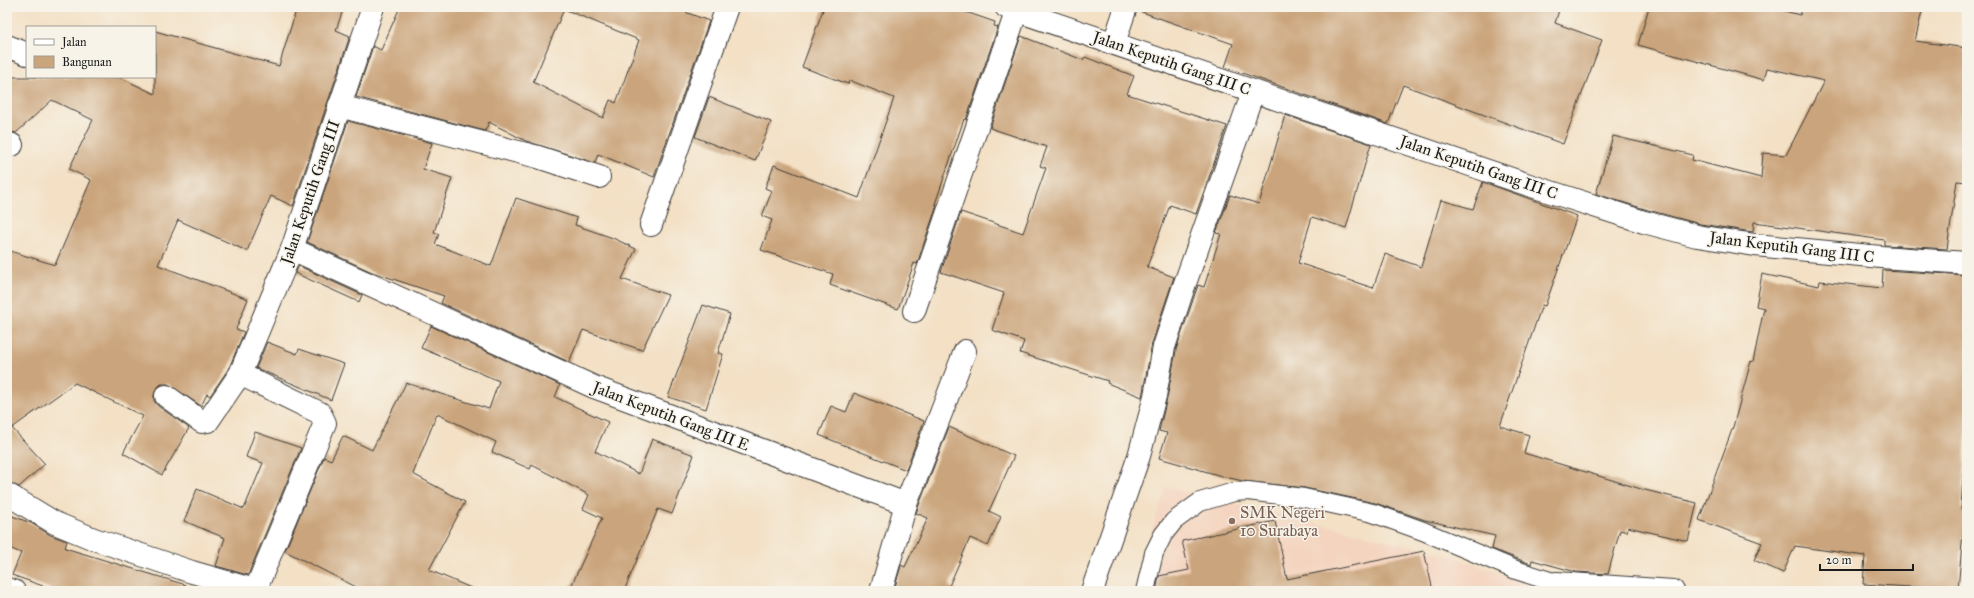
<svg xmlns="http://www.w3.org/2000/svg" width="1974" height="598" font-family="'IM FELL Great Primer',serif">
<rect width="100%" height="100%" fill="#f7f3e8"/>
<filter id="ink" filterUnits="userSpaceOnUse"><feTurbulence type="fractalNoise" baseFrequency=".025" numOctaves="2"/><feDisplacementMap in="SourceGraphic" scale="8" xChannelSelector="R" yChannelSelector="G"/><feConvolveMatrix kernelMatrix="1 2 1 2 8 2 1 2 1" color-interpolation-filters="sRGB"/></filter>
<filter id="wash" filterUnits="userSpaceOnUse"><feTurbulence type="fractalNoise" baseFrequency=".012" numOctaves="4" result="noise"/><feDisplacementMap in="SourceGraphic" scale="16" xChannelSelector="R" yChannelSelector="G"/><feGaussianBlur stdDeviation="0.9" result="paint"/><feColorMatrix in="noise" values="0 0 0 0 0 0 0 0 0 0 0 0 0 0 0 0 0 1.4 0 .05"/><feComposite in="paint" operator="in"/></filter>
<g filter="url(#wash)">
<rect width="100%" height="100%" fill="#f3e0c5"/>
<!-- built -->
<polygon fill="#f4d4bf" points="1166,487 1453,556 1545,588 1545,591 1132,591"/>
<g id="blocks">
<!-- building -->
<g fill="#caa47b" fill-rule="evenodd">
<polygon points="297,7 344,7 336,30 350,36 293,206 271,196 247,251 178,220 158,265 248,299 236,329 244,332 229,368 210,396 207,394 201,406 168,384 161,384 156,389 154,395 154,401 158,406 189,428 162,475 123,453 143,416 75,383 12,428 45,464 19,487 7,482 7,250 55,265 91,180 69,169 93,120 52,100 16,133 7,131 7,77 119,77 155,94 155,31 279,66"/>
<path d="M400 7H672L709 21 654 177 598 154 595 163 526 141 489 122 485 131 356 97 373 46 381 50ZM564 9 639 40 616 103 610 100 603 118 533 82Z"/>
<polygon points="824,7 951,7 995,22 994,26 998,27 966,120 964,119 935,204 937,205 917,264 914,263 898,309 830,285 833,274 761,250 772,220 762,216 772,191 765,188 774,165 859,198 894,98 849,80 848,84 802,67"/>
<polygon points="1140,7 1560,7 1555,23 1602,40 1563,144 1403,85 1388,124 1225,67 1233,44 1139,11"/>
<polygon points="1649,7 1769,7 1800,15 1802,7 1923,7 1915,41 1967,48 1967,182 1957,181 1947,249 1884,245 1884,240 1754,222 1753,232 1700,224 1648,210 1596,194 1613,136 1693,155 1692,160 1761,178 1763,153 1786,155 1824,81 1767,68 1764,80 1638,45"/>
<polygon points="1021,36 1083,60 1085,57 1134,76 1127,94 1227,126 1196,214 1170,205 1147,267 1174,277 1152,343 1142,397 1107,383 1108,381 1020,353 1024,341 992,330 1004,293 941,272 961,212 1023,233 1046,168 1040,166 1047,147 990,128"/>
<polygon points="709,97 771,122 755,161 695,137"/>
<polygon points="1285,115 1371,144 1346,228 1312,217 1298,263 1373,288 1385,254 1421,267 1441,200 1473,209 1483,182 1577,216 1545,306 1542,305 1500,426 1529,435 1524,453 1641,489 1697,503 1688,541 1628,527 1627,532 1620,530 1608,574 1576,572 1532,560 1531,564 1492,549 1495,536 1425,520 1375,503 1305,488 1243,481 1225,477 1159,458 1167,433 1159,431 1167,398 1176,350 1198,285 1204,287 1221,234 1216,233 1230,195 1259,204"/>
<polygon points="348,121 432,143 423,169 452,178 434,232 439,234 435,244 491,266 516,198 577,218 575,225 613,238 636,249 622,279 668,295 642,350 583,330 569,362 441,303 444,296 372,272 307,242"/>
<polygon points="299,266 362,295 359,302 295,273"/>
<polygon points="1883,270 1967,275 1967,417 1961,509 1965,509 1958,590 1863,584 1865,556 1795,546 1783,573 1754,560 1762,543 1699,520 1733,427 1751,361 1753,362 1764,308 1756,306 1762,274 1819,286 1820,281 1882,288"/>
<polygon points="703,305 730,314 718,353 723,354 706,409 668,397"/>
<polygon points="431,326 560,385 555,397 608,422 595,451 639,474 652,439 694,455 672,514 658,509 624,591 569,591 602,518 583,509 589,495 532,465 530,469 492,452 496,442 437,414 413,474 465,502 429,570 478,591 364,591 285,551 324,457 331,460 343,436 372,450 406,383 489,409 499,381 421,348"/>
<polygon points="267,342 297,354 299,349 344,364 331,400 256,368"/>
<polygon points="854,393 924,421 906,470 819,435 831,406 846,412"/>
<polygon points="949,427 1014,456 989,511 1001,517 988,546 970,538 949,586 959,591 894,591 901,565 905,567 928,518 916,513"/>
<polygon points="255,432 301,448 248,575 216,566 225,538 184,521 197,489 244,509 263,463 246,457"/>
<polygon points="7,514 31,523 50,535 67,541 65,548 186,585 185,591 57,591 12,575 21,553 7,547"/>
<polygon points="1275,521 1287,579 1424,551 1433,591 1156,591 1159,576 1189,570 1182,541"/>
</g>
</g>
</g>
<g filter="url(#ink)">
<use href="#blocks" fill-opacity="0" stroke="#3c3935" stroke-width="1"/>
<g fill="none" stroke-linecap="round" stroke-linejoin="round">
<defs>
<polyline id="lane" points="1145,591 1154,553 1163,535 1174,521 1200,502 1234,492 1248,491 1304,498 1373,513 1423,531 1516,570 1556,583"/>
<g id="street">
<polyline points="1006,7 1532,186 1644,222 1697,236 1755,245 1881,257 1967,263"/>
<polyline points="1114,43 1126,7"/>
<polyline points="7,46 27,54"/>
<polyline points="339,106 538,157 599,177"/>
<polyline points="7,143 12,145"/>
<polyline points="651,225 727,7"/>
<polyline points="292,249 594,387 906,504 965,351"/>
<polyline points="914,311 1017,10"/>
<polyline points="240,374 320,413 325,423 255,591"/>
<polyline points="166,396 202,422 208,421 240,374 292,249 373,7"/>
<polyline points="7,494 55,523 94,539 192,572 255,590"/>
<polyline points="7,589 14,591"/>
<polyline points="881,591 906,504"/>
<polyline points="1092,591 1139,456 1155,396 1164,347 1183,289 1253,92"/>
<polyline points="1554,591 1556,583 1673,591"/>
</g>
</defs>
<!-- lane casing -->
<use href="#lane" stroke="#3c3935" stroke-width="20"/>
<!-- street casing -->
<use href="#street" stroke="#3c3935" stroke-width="24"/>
<!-- lane -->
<use href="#lane" stroke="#fff" stroke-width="18"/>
<!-- street -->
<use href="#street" stroke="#fff" stroke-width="22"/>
</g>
</g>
<!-- markers -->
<circle fill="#8d6e63" stroke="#f7f3e8" stroke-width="1.5" cx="1232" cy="521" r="4"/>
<g text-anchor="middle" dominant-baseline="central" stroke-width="3" stroke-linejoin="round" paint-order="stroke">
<!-- street labels -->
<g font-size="16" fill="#1c1c1c" stroke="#f7f3e8">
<text transform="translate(1172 63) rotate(19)">Jalan Keputih Gang III C</text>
<text transform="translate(1479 167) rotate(19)">Jalan Keputih Gang III C</text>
<text transform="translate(310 192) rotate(-71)">Jalan Keputih Gang III</text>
<text transform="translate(1792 247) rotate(7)">Jalan Keputih Gang III C</text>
<text transform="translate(671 416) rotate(21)">Jalan Keputih Gang III E</text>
</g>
<!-- education labels -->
<g font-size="16" fill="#785e54" stroke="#f7f3e8" text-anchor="start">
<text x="1240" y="512">SMK Negeri<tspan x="1240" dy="18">10 Surabaya</tspan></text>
</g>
</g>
<!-- margin -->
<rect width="1974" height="598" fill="none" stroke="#f7f3e8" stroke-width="24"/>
<!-- legend -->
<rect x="26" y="26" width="130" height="52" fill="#f7f3e8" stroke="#9f9d96"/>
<rect x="34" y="39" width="20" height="6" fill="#ffffff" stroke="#9f9d96"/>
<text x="62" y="46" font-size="12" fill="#1c1c1c">Jalan</text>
<rect x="34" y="56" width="20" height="12" fill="#caa47b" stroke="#9f9d96"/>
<text x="62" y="66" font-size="12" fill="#1c1c1c">Bangunan</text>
<!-- scale -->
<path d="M1820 564v6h93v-6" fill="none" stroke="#1c1c1c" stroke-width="2"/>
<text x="1826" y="564" font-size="12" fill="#1c1c1c" stroke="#f7f3e8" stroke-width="3" paint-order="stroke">20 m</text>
</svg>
